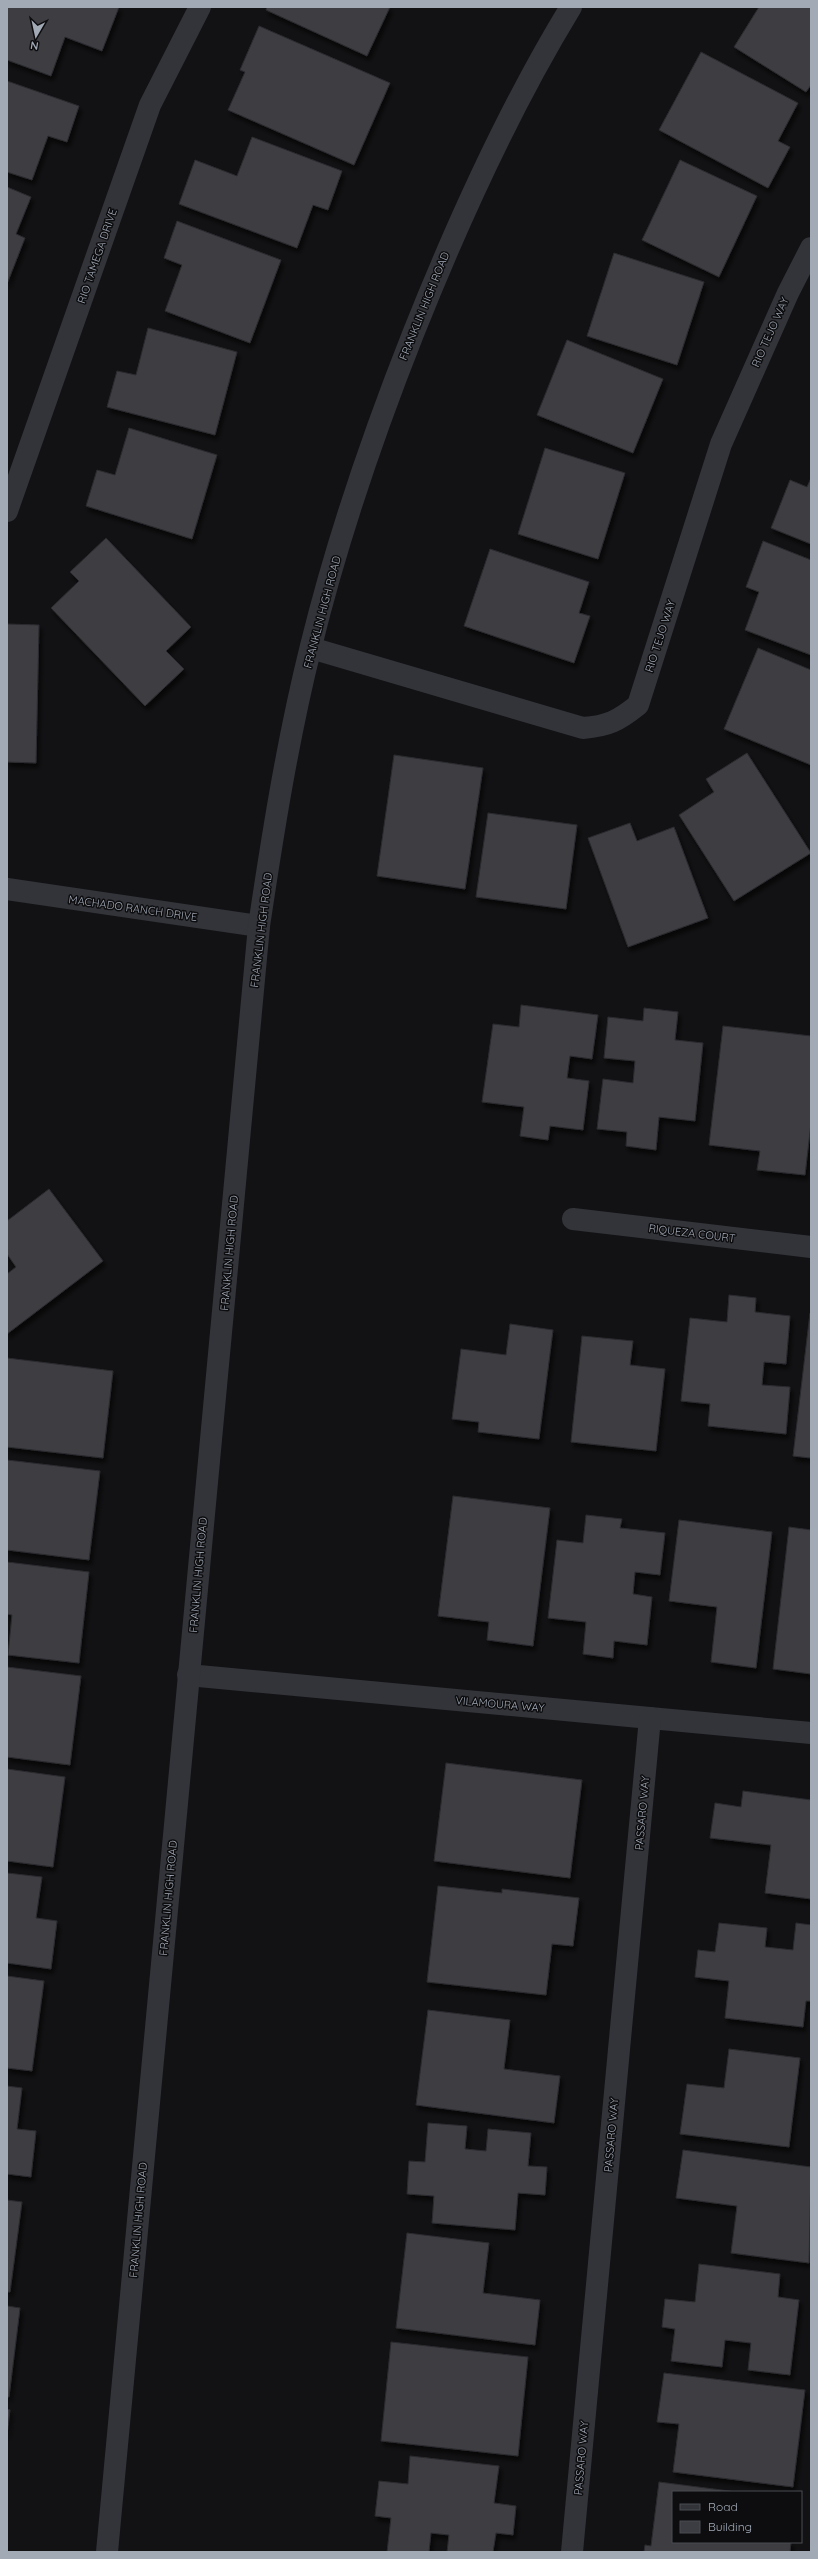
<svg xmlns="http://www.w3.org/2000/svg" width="818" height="2559" font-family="Quicksand,sans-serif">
<defs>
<filter id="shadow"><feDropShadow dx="2.5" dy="4.5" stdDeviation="2" flood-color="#0009"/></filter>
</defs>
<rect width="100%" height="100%" fill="#121214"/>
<!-- building -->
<g fill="#3c3d42" stroke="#2c2c30" filter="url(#shadow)">
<polygon points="7,7 119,7 102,51 65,37 51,76 7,60"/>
<polygon points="267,7 390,7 367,56 266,10"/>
<polygon points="759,7 811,7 811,85 806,92 734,47"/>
<polygon points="259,26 390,83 354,165 228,110 245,72 240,70"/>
<polygon points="701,52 798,103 778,141 790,147 768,188 659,130"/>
<polygon points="7,81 79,106 67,142 48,136 32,180 7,172"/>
<polygon points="252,137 342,171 328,210 313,205 297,248 179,204 195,160 237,176"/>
<polygon points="680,160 757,196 719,277 642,240"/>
<polygon points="7,187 31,197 16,234 25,238 7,284"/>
<polygon points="177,221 281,260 250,343 165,311 182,265 164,258"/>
<polygon points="614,253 704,282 677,365 587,336"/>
<polygon points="148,328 237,352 215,435 107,407 117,371 136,375"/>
<polygon points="567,340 663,379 633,453 537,415"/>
<polygon points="129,428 217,455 192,539 86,506 97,470 115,475"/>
<polygon points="545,448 625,473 598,559 518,534"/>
<polygon points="811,478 811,544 771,528 790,480 807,487"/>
<polygon points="106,538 191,627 166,651 184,669 145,706 51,608 79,581 70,572"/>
<polygon points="763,541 811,560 811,655 745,630 759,592 746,587"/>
<polygon points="490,549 589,582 579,613 590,616 574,663 464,626"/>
<polygon points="7,624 39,625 36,763 7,762"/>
<polygon points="758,648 811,670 811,765 724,729"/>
<polygon points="747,753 811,853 734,901 679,815 714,792 706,779"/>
<polygon points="394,755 483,768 465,889 377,876"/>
<polygon points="488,813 577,825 566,909 476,897"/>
<polygon points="630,823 637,841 674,827 708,918 628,947 588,838"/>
<polygon points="521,1005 598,1015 592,1059 570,1056 567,1078 589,1081 583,1130 550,1126 548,1140 520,1136 524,1107 482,1102 493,1024 519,1027"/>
<polygon points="644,1008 678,1012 675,1040 703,1043 695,1121 659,1117 656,1150 626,1146 627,1132 597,1129 603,1079 633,1083 635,1061 604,1058 608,1017 643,1021"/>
<polygon points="723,1026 811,1036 811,1123 805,1175 757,1170 760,1151 709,1145"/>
<polygon points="49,1189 103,1261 7,1334 7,1274 16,1267 7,1254 7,1221"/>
<polygon points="729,1295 756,1298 755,1312 790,1316 786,1364 764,1362 762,1385 790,1387 786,1434 708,1426 710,1404 681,1401 690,1318 727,1322"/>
<polygon points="810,1313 811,1313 811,1458 793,1456"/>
<polygon points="510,1324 553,1330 539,1439 478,1432 479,1422 452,1419 461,1349 506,1355"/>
<polygon points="582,1336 633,1341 630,1365 665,1369 656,1451 571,1442"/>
<polygon points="7,1358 113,1371 103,1458 7,1447"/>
<polygon points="7,1460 100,1471 89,1560 7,1550"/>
<polygon points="453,1496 550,1508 533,1646 487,1640 489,1622 438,1616"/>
<polygon points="586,1515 622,1519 620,1528 665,1533 660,1575 635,1572 633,1594 652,1597 647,1645 614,1641 613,1658 583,1654 586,1622 548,1618 557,1540 583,1543"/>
<polygon points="679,1520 772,1532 756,1668 711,1662 717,1607 669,1601"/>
<polygon points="789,1527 811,1530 811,1674 773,1669"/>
<polygon points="7,1562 89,1572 79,1663 8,1655 12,1615 7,1614"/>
<polygon points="7,1667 81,1676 70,1765 7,1757"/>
<polygon points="446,1763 582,1780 570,1878 434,1861"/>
<polygon points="7,1769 65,1777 53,1867 7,1861"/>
<polygon points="743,1791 811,1800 811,1899 765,1893 771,1845 710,1838 715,1803 741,1807"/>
<polygon points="7,1873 42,1877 36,1918 57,1921 51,1969 7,1963"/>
<polygon points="438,1886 502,1893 502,1889 579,1898 573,1946 552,1944 546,1995 427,1982"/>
<polygon points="719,1923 767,1928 765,1947 793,1950 796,1923 811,1925 811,2001 806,2001 803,2027 725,2018 729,1981 695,1977 698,1950 715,1952"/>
<polygon points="7,1976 44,1981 32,2071 7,2068"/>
<polygon points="428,2010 510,2020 504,2069 560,2076 554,2123 416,2105"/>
<polygon points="729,2049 800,2058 789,2147 680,2134 687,2084 724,2088"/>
<polygon points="7,2086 22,2088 17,2129 36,2131 31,2177 7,2174"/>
<polygon points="428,2123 467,2126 465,2149 486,2151 488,2129 531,2133 528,2166 547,2167 545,2195 518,2193 515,2230 432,2223 434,2196 407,2194 409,2161 425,2162"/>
<polygon points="683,2150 811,2167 809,2263 731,2253 737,2206 676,2198"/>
<polygon points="7,2200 22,2202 10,2292 7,2292"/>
<polygon points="407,2233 489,2243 483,2293 540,2300 535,2345 396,2328"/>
<polygon points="699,2264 780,2274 778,2297 799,2300 790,2375 748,2370 751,2343 725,2340 722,2367 671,2361 675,2329 662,2327 665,2299 695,2302"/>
<polygon points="7,2306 20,2308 9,2397 7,2397"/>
<polygon points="391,2342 528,2357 518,2456 381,2441"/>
<polygon points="664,2373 805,2390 793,2487 673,2472 679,2424 657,2422"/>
<polygon points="7,2409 10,2410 7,2435"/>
<polygon points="410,2456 499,2466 494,2503 516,2506 513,2535 496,2533 493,2552 447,2552 449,2535 431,2533 429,2552 387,2552 391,2518 375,2516 379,2481 408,2484"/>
<polygon points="659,2482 737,2492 673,2492 673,2542 791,2542 790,2552 644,2552 645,2545 651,2546"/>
</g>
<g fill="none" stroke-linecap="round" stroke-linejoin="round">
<!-- minor -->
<g stroke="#323439" stroke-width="22">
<polyline points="7,511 150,105 200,7"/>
<path d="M311 648 583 728C608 726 618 721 638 705L721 444 788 293 811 248"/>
<polyline points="7,889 259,926"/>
<polyline points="573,1219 811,1247"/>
<polyline points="188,1675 811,1733"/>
<path d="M107 2552 259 926C273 832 288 738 311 646 337 540 373 435 413 334 458 221 508 110 571 7"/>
<polyline points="572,2552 650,1718"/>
</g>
</g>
<g text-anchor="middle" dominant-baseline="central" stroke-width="3" stroke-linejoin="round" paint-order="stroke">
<!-- street labels -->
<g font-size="11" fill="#a2aab6" stroke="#0d0d0f">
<text transform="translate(97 256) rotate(-71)">RIO TAMEGA DRIVE</text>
<text transform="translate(424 306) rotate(-68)">FRANKLIN HIGH ROAD</text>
<text transform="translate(770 332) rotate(-66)">RIO TEJO WAY</text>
<text transform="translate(322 612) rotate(-75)">FRANKLIN HIGH ROAD</text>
<text transform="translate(660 636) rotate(-72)">RIO TEJO WAY</text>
<text transform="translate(133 908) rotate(8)">MACHADO RANCH DRIVE</text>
<text transform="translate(261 930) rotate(-83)">FRANKLIN HIGH ROAD</text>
<text transform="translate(692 1233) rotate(7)">RIQUEZA COURT</text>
<text transform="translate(229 1253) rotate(-85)">FRANKLIN HIGH ROAD</text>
<text transform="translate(198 1575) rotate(-85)">FRANKLIN HIGH ROAD</text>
<text transform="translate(500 1704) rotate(5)">VILAMOURA WAY</text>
<text transform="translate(642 1813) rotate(-85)">PASSARO WAY</text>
<text transform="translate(168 1898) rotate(-85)">FRANKLIN HIGH ROAD</text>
<text transform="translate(611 2135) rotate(-85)">PASSARO WAY</text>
<text transform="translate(138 2220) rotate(-85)">FRANKLIN HIGH ROAD</text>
<text transform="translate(581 2458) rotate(-85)">PASSARO WAY</text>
</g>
</g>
<!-- border -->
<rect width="818" height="2559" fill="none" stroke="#a2aab6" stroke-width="16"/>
<!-- legend -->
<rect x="672" y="2491" width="130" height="52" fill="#0d0d0f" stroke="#494c52"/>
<rect x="680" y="2504" width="20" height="6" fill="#323439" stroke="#494c52"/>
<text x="708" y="2511" font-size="12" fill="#a2aab6">Road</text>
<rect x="680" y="2521" width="20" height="12" fill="#3c3d42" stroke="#494c52"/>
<text x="708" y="2531" font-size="12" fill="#a2aab6">Building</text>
<!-- north arrow -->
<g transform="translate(36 36) rotate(189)" stroke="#0d0d0f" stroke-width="3" paint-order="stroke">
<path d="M0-3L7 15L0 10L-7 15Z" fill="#a2aab6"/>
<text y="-6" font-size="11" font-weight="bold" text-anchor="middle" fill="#a2aab6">N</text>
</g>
</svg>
